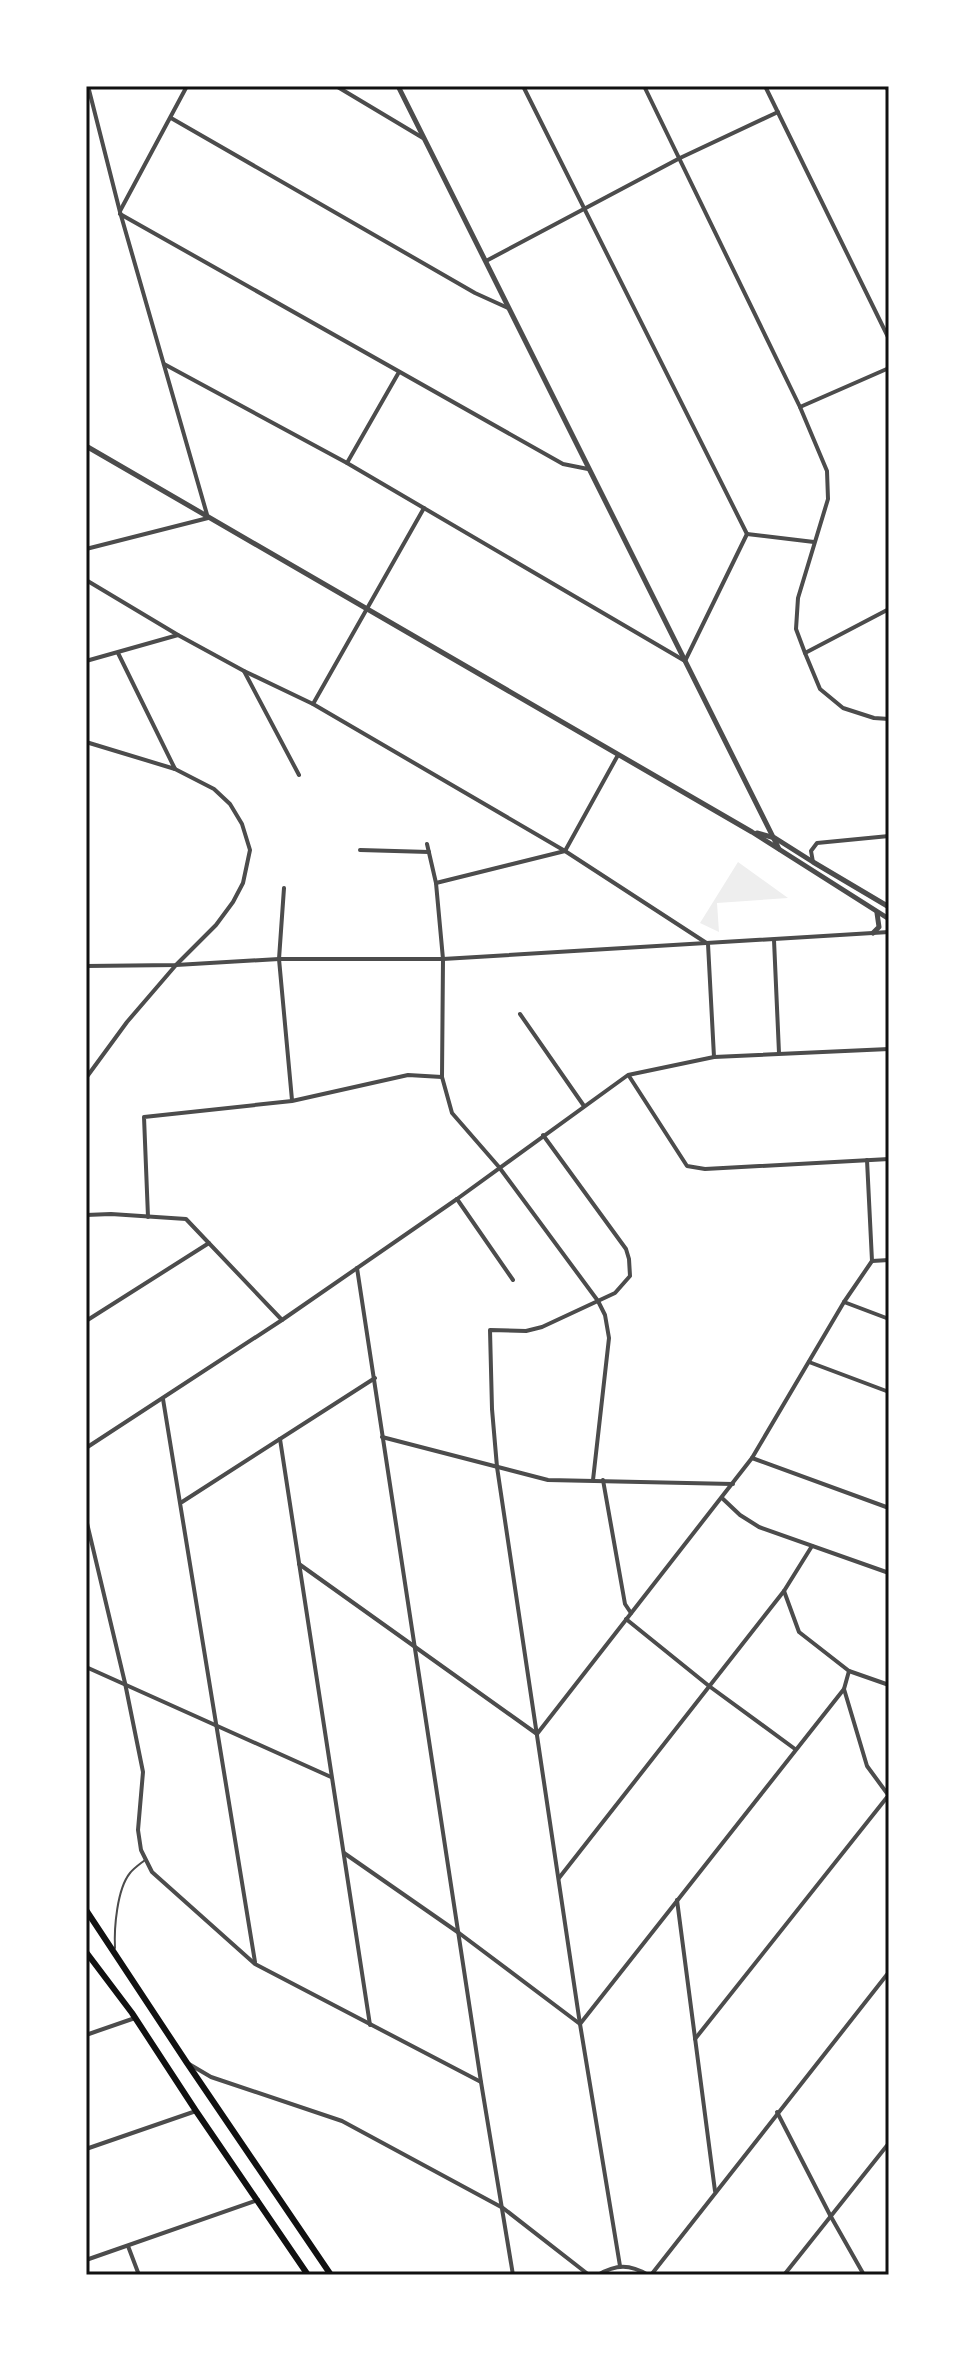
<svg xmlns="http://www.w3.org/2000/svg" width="975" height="2361" font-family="'Varela Round',sans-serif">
<rect width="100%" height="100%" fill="#fff"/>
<!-- green -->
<polygon fill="#eee" points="738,862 788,898 717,903 719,932 700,923"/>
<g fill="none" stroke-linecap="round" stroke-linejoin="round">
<!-- service -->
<path stroke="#4c4c4c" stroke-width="2" d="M115 1948C114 1928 117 1889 130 1873 134 1868 140 1864 145 1860"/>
<!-- minor -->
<g stroke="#4c4c4c" stroke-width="4">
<polyline points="336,86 423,138"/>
<polyline points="523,86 747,534"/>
<polyline points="644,86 800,407 827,471 828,499 798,598 796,629 805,653 820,689 843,708 874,718 889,719"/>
<polyline points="765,86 889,339"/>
<polyline points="886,86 889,92"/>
<polyline points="171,118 475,293 508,308"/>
<polyline points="120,211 187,86"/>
<polyline points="120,214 563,464 588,469"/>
<polyline points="486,261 680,158 778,112"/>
<polyline points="164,364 347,463 685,661 747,534"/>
<polyline points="800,407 889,368"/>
<polyline points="347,463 399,372"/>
<polyline points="747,534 814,542"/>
<polyline points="86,549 208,518 120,212 88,86"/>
<polyline points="86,580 178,635 244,671 313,704 565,851 708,944 714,1057"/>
<polyline points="118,653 175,769"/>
<polyline points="805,653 889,609"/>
<polyline points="86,661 178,635"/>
<polyline points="244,671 299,775"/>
<polyline points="313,704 424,508"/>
<polyline points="86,742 175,769 214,789 230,804 242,824 250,850 243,883 233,902 216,925 176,965 127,1022 86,1078"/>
<polyline points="427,844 436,883 443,959 442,1077 452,1113 499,1167 598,1301 605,1315 609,1338 593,1480"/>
<polyline points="360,850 429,852"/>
<polyline points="813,862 811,851 817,843 889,836"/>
<polyline points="436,883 565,851 618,755"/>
<polyline points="284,888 279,959 292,1100"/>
<polyline points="774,940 779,1053"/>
<polyline points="86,966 176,965 279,959 443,959 889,932"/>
<polyline points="520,1014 584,1106"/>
<polyline points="629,1076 687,1166 705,1169 889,1159"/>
<polyline points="543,1135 626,1249 629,1259 630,1276 615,1293 542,1327 526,1331 490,1330 492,1409 497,1467 580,2024 620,2266"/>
<polyline points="457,1199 513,1280"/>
<polyline points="86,1215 111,1214 186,1219 282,1320"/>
<polyline points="148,1217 144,1117 292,1101 408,1075 442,1077"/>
<polyline points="872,1261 889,1260"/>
<polyline points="357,1268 481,2082 513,2275"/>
<polyline points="844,1302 889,1319"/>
<polyline points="86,1321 209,1243"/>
<polyline points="809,1362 889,1392"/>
<polyline points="163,1399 255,1962"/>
<polyline points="382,1437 548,1480 733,1484"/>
<polyline points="280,1439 370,2025"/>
<polyline points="86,1448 282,1320 457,1199 628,1075 714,1057 889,1049"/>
<polyline points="752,1458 889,1508"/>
<polyline points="603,1480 625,1604 631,1613"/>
<polyline points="722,1498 740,1515 759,1527 889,1573"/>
<polyline points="182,1502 375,1378"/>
<polyline points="86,1519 125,1683 143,1772 138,1830 141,1850 152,1872 255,1964 481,2082"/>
<polyline points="299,1564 537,1734 752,1458 844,1302 872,1261 867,1160"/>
<polyline points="784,1591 799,1632 849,1671 889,1685"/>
<polyline points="626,1619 709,1686 795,1749"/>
<polyline points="86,1667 331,1777"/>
<polyline points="849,1671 844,1689 867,1766 889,1796"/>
<polyline points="344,1853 459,1933 580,2024 844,1689"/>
<polyline points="559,1878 784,1591 812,1546"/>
<polyline points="677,1900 715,2191"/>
<polyline points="86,2035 135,2018"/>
<polyline points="695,2039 888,1796"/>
<polyline points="189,2064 211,2077 342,2121 503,2208 589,2275"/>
<polyline points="777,2112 830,2215 864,2275"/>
<polyline points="86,2149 196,2111"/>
<polyline points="128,2246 139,2275"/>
<polyline points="86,2260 258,2200"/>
<path d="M598 2275C616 2264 630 2264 648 2275"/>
<polyline points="651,2275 889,1972"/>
<polyline points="784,2275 889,2143"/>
</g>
<!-- tertiary -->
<g stroke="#4c4c4c" stroke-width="5">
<polyline points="398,86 779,849"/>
<polyline points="86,446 752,832 889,919"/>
<polyline points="757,833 775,838 813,862 889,907"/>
<polyline points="873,933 879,927 877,913"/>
</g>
<!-- secondary -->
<g stroke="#111" stroke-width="6">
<polyline points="86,1910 187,2063 331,2275"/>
<polyline points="86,1952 132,2013 196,2111 308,2275"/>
</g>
</g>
<!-- border -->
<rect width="975" height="2361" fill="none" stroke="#ffffff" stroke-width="176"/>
<rect x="88" y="88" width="799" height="2185" fill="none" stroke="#111" stroke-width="3"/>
</svg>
